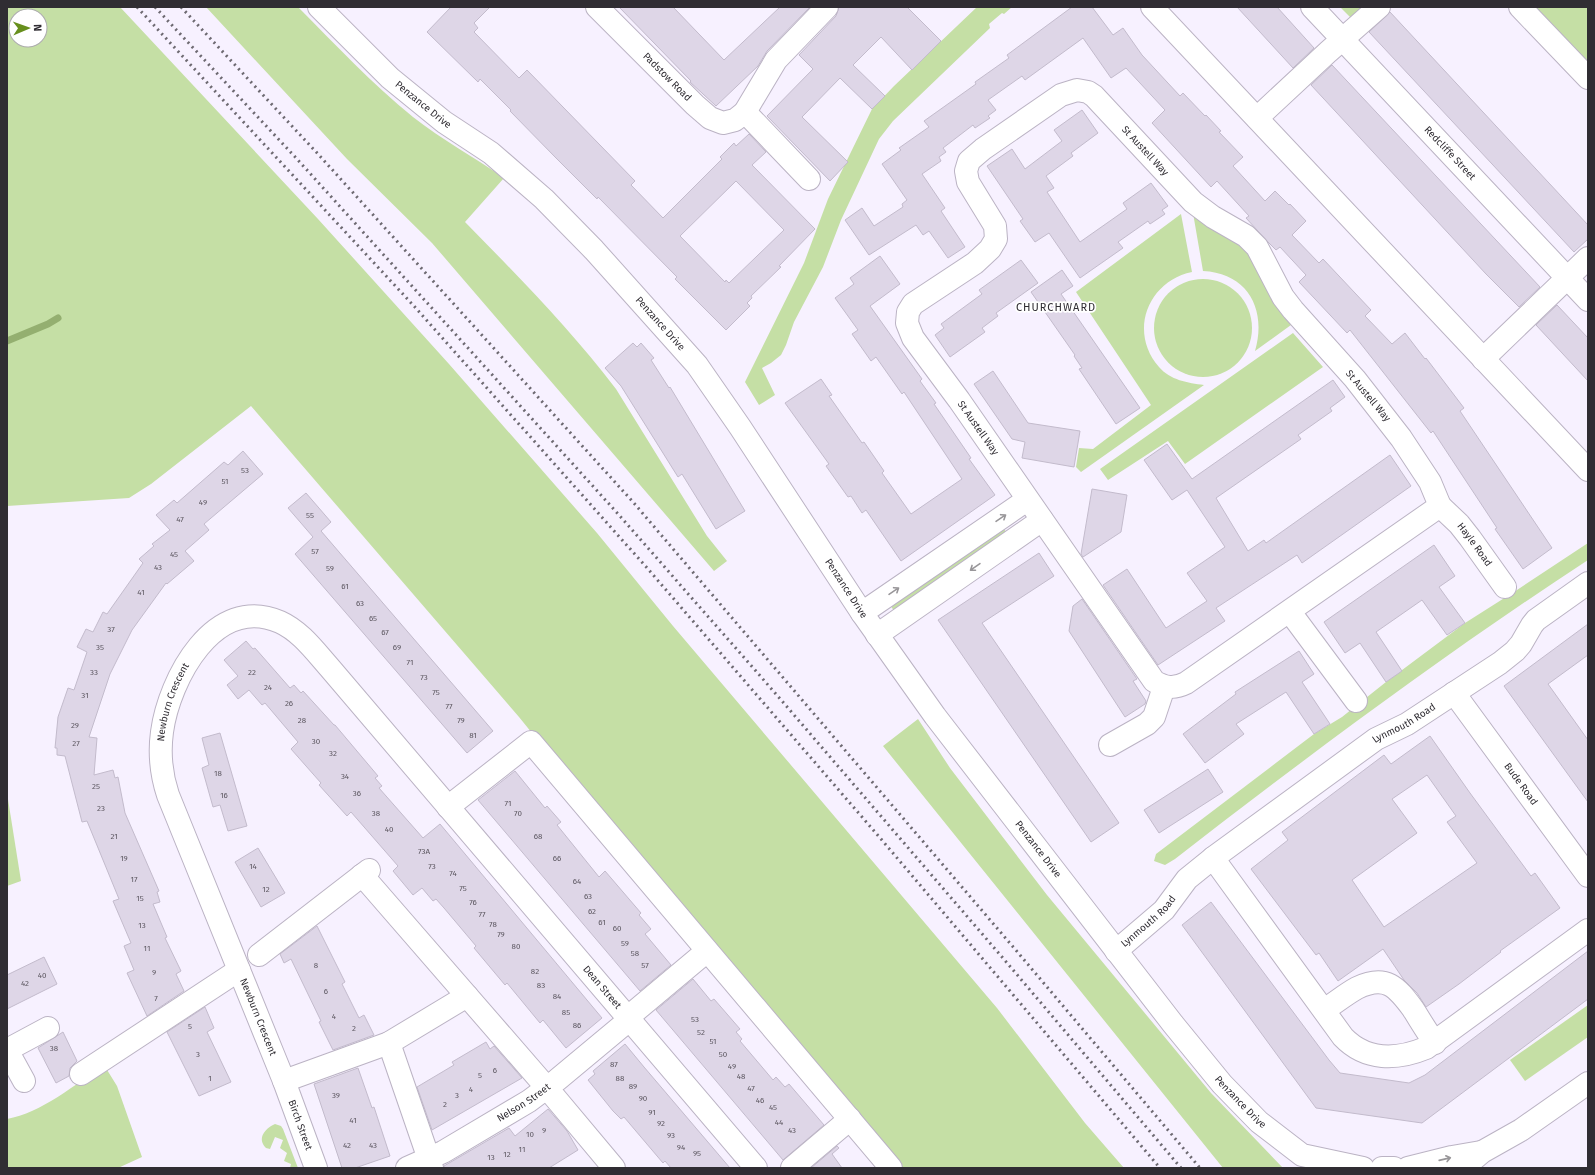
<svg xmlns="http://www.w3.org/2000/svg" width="1595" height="1175" font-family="'Fira Sans',sans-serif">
<rect width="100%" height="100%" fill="#f7f1ff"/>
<!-- green -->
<g fill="#c5dfa5" fill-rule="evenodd">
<path d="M7 7H120L318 219 449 364 597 533 673 626 997 1008 1085 1123 1124 1168H898L583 796 519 717 251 406 151 484 129 498 7 506ZM16 16H40V40H16Z"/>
<path d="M206 7H298C335 44 372 84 413 117 442 140 474 157 504 178L465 222C517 275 570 329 616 389L707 536 727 561 714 571 432 243 347 159Z"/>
<polygon points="977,7 1012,7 1004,14 1002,13 989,24 990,28 893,121 879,139 841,220 823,267 794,322 786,345 781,355 771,363 762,368 775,395 759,405 745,382 804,263 828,199 872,109 894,86"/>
<polygon points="1340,7 1365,7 1352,19"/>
<polygon points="1530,7 1588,7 1588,70"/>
<path d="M1193 213 1241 240 1291 325 1255 351C1267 310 1248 273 1203 271Z"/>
<path d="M1181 214 1192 272C1148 281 1128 332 1159 367 1170 380 1188 383 1204 385L1081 472 1076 467 1079 448 1093 449 1151 405 1076 292Z"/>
<circle cx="1203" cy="328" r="49"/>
<polygon points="1293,333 1323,367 1185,464 1168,441 1108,480 1100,469"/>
<polygon points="1003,528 1008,534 895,613 891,606"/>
<path d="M1588 543V560C1446 653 1309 755 1175 859L1165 865 1154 861 1156 854 1314 734 1342 717 1386 682 1465 623 1517 590Z"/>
<polygon points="918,719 950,768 1047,895 1211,1093 1283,1168 1223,1168 883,746"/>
<polygon points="7,793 21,881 7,886"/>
<polygon points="1588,1005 1588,1037 1525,1081 1510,1060"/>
<path d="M104 1065 117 1086 142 1157 118 1168H7V1119C41 1113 76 1084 104 1065Z"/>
<path d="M275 1124 281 1126 283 1129 298 1168H290L291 1164 284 1161 287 1153 280 1148 283 1140 275 1137 270 1149 266 1148C257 1139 264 1129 275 1124Z"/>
</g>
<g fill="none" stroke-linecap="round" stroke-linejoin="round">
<!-- stream -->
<polyline stroke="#94af70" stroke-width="7" points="7,341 48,324 58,318"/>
</g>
<!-- building -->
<g fill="#ded6e7" stroke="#c3bbcc" fill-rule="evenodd">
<path d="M451 7H490L474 23 478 28 474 32 519 78 527 70 635 181 631 185 663 218 722 159 720 157 734 143 736 146 749 134 766 152 752 165 815 229 779 266 781 267 751 296 752 298 747 303 750 306 726 330 675 279 677 277 598 197 597 199 556 158 510 111 511 110 480 79 478 82 427 32ZM736 181 784 230 729 283 726 280 725 282 680 236Z"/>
<polygon points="619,7 673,7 724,60 780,7 810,7 767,51 758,66 716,106 690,82 691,81"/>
<polygon points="839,7 907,7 941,41 912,70 881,37 853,65 885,96 872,109 840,78 802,117 848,162 830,181 767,116 813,69 799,55 836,16"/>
<polygon points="1072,7 1092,7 1113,35 1123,28 1142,55 1180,96 1183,93 1205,116 1206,115 1221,131 1219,132 1243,157 1233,166 1265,201 1275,191 1289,205 1290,204 1306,221 1292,235 1319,263 1323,259 1371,310 1365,316 1392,344 1405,333 1425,359 1426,358 1464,408 1460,411 1552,548 1523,569 1495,529 1497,528 1433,431 1431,433 1350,330 1347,333 1299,282 1306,275 1280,247 1276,250 1268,242 1246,218 1249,216 1217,181 1211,187 1152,123 1165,110 1126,68 1111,78 1083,38 1025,80 1022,76 988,100 996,110 988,116 990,118 975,128 973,125 943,148 946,152 939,157 941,161 922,174 945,208 941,211 965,247 948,258 929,231 923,235 916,225 869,255 845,220 862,208 874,226 903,207 902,204 907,200 882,164 901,150 899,148 929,127 924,121 976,84 975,82 1009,58 1007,55"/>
<polygon points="1237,7 1277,7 1314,48 1293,68"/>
<polygon points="1390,12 1588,225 1588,239 1574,252 1369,32"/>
<polygon points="1332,65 1540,287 1519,307 1486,274 1311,85"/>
<polygon points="1082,110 1098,133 1071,153 1073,156 1046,176 1054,188 1047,192 1080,242 1127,209 1123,203 1151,183 1168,206 1162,210 1165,214 1150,224 1148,221 1118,242 1123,248 1080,278 1049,233 1035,242 1020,221 1023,219 987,166 1012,149 1025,169 1062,141 1054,130"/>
<polygon points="880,256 900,284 870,306 922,379 920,381 936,403 934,404 971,458 969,459 995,495 901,561 866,510 862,513 851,496 848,497 826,466 829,464 785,403 821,379 832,395 829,396 862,443 864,442 884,471 882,473 911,514 962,479 904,392 902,394 876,357 871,361 852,334 858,330 835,298 854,284 850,278"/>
<polygon points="1021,260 1038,283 996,313 998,316 982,328 985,332 950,357 935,335 944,328 941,324 982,294 979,290"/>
<polygon points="1062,270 1073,286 1061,294 1140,408 1116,424 1079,369 1082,368 1074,356 1075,355 1031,292"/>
<polygon points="1557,305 1588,338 1588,381 1536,325"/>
<polygon points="633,343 637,347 641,343 654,358 651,360 669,388 670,387 745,511 716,529 682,474 678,477 621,386 605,368"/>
<polygon points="993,371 1028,423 1080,431 1074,467 1022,458 1025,442 1012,439 974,384"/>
<polygon points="1333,380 1345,397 1330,408 1332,411 1298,435 1301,439 1216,498 1248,551 1264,540 1266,543 1390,455 1411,486 1302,563 1297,555 1216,608 1225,621 1158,665 1103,585 1127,569 1166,628 1207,601 1187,573 1225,547 1187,490 1172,500 1144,460 1167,444 1192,479"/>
<polygon points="243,451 263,474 204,524 209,530 185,551 194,561 167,584 166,583 132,630 110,674 89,737 97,738 94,775 113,770 115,778 118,777 125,813 159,891 157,892 160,902 153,904 167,937 165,938 181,971 176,974 184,991 147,1016 127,973 134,970 124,946 131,943 113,901 119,899 87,821 82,822 65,756 57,755 57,748 55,748 58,717 68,688 74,690 87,652 77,647 86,629 93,632 103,612 107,614 143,563 139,559 154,546 152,544 170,530 156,515 174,500 177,503 224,462 228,465"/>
<polygon points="1092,489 1127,495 1121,532 1083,557 1081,554"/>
<polygon points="306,493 331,522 321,531 493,731 467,753 295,554 313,537 288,508"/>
<polygon points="1434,545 1455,576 1439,587 1465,623 1447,635 1422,600 1376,632 1402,671 1386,682 1360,643 1345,653 1324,622"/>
<polygon points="1039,553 1054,576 982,623 1119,823 1091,842 938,620"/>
<polygon points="1082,599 1137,679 1133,681 1146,701 1145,704 1125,717 1069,631 1073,606"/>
<polygon points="1588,624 1588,655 1548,684 1588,740 1588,802 1504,686"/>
<polygon points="246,641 253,649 255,648 290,688 294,685 301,693 303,691 334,725 335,725 378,776 375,778 382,786 379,788 423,838 440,824 602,1018 566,1048 543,1020 540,1023 507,983 505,985 474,948 476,946 444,908 436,899 433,901 422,888 413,895 393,871 398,866 351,812 347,816 319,785 321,783 291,749 298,742 265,703 262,705 249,690 238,699 227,685 238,676 224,660"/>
<polygon points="1299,651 1314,674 1302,682 1330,724 1314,734 1286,692 1236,724 1244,734 1205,763 1183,734 1236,694 1235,692"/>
<polygon points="220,733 247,826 228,831 220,805 213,807 202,768 209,765 202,738"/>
<path d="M1430 736 1470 793 1531 876 1535 873 1560 908 1500 951 1501 952 1459 984 1426 1007 1417 993 1404 980 1383 949 1338 981 1319 953 1316 955 1251 869 1288 840 1282 832 1384 755 1391 764ZM1427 775 1456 816 1447 822 1477 863 1384 927 1352 880 1417 833 1392 799Z"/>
<polygon points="1208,769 1223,792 1159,833 1144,810"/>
<polygon points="515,771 545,808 547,806 561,822 557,825 599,877 605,871 641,913 639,915 651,929 645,934 671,965 640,991 478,800"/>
<polygon points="258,848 285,893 261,907 235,862"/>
<polygon points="1211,902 1329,1060 1340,1073 1409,1083 1425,1075 1588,951 1588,999 1422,1123 1316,1108 1182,925"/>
<polygon points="317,926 345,982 342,984 359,1018 364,1015 374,1035 333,1050 319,1022 321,1021 291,959 284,963 280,954"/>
<polygon points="44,957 57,984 7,1009 7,975"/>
<polygon points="693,979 711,1001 714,999 740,1029 736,1032 742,1039 740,1041 773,1080 776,1077 785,1087 789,1084 824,1125 783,1160 656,1010"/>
<polygon points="205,1007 214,1028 207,1032 231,1082 199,1096 167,1032"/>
<polygon points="63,1032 77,1061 70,1068 69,1076 56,1083 38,1048"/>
<polygon points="486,1042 490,1049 494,1046 522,1078 432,1130 417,1087 454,1065 452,1062"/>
<polygon points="625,1044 644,1067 730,1168 671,1168 665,1161 663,1163 624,1117 621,1119 613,1111 588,1080 595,1074 593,1071"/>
<polygon points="358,1068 372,1108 374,1107 390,1156 355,1168 342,1168 314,1084"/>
<polygon points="548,1109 567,1131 578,1150 549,1168 444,1168 444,1166 509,1128 515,1136"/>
<polygon points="837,1146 839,1148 832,1154 842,1168 811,1168"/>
</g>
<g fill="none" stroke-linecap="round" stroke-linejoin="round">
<defs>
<g id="minor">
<path id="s1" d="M319 7 390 78 444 122 491 153 544 199 594 250 697 365 740 427 862 613 935 716 1173 1024 1222 1084 1259 1122 1302 1155 1363 1168"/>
<path id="s2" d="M597 7 695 105 710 118 723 123 735 120 745 112 776 60 827 7"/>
<polyline points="1152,7 1588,470"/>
<path id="s3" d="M1312 7 1588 300"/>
<polyline points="1520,7 1588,78"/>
<path d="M1077 90 1088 92 1094 96 1193 202 1213 217 1246 236 1257 247 1283 297 1293 310 1355 379 1401 438 1430 482 1440 506 1186 683C1174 689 1165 688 1154 681L959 400 913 338 907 323 908 312 913 304 975 263 990 249 996 239 995 226 968 182 966 171 969 161 983 149 1061 95Z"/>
<polyline points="745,112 809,179"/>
<polyline points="1257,118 1328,52 1379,7"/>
<polyline points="1483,359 1588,258"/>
<path id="s4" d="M1440 506 1459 524 1470 538 1505 587"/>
<polyline points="1290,612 1356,701"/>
<polyline points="862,613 1027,500"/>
<polyline points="877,635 1042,520"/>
<path id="s5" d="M1454 693 1588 876"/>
<polyline points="1110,745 1147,724 1154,717 1164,687"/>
<polyline points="448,807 531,742 891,1168"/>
<path d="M1213 858 1343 1037C1366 1061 1397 1060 1426 1048L1588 930"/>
<polyline points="362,875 547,1088 614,1168"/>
<path id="s6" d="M1116 951 1164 910 1187 879 1213 858 1376 739 1407 724 1500 663 1515 651 1521 644 1532 625 1536 620 1588 583"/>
<polyline points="259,955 369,870"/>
<path d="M1324 1010C1335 1003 1346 994 1357 988 1386 974 1397 987 1413 1009 1420 1020 1427 1032 1435 1043"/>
<polyline points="627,1018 707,951"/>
<polyline points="389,1043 432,1168"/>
<polyline points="7,1050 48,1028"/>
<polyline points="7,1050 24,1081"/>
<polyline points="81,1074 239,970"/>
<polyline points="284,1081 389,1043 467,996"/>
<path id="s7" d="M316 1168 284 1081 168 795C161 774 159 754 162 732 169 680 214 593 280 622 300 631 314 650 329 667L756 1168"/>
<path id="s8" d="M407 1168 443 1152 529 1101 557 1080 629 1020"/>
<polyline points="792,1168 850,1119"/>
<polyline points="1382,1168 1394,1168"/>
<polyline points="1408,1168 1452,1157 1481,1152"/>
<polyline points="1463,1168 1482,1152 1521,1130 1588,1083"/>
</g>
</defs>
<!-- minor casing -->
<use href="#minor" stroke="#bbb3c4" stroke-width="24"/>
<!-- minor -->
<use href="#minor" stroke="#fff" stroke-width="22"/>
<!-- rail -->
<g stroke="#6d6971" stroke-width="3" stroke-dasharray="2 4" stroke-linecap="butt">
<polyline points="137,7 413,305 648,569 881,839 1160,1168"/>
<polyline points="155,7 297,159 619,515 776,694 1008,964 1181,1168"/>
<polyline points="181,7 318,154 633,502 1020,955 1200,1168"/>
</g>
</g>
<!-- one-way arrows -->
<defs><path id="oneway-shaft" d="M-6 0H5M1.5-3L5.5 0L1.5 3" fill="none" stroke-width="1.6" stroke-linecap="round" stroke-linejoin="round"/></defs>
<g stroke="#989699">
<use href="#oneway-shaft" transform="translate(1001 518) rotate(-34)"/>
<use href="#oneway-shaft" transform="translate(975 567) rotate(145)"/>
<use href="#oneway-shaft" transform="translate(894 591) rotate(-34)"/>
<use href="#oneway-shaft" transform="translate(1445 1159) rotate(-13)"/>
</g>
<g text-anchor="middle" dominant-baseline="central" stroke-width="3.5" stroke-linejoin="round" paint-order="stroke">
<!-- number labels -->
<g font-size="8" fill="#5c5760">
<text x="245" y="470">53</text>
<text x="225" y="481">51</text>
<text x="203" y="502">49</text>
<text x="310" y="515">55</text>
<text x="180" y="519">47</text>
<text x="315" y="551">57</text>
<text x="174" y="554">45</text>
<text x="158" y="567">43</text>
<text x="330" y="568">59</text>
<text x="345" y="586">61</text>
<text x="141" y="592">41</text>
<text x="360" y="603">63</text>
<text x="373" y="618">65</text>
<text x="111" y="629">37</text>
<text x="385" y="632">67</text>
<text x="100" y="647">35</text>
<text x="397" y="647">69</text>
<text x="410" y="662">71</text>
<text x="94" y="672">33</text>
<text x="252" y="672">22</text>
<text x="424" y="677">73</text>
<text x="268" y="687">24</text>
<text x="436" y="692">75</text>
<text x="85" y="695">31</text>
<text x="289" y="703">26</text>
<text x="449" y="706">77</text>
<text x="302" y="720">28</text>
<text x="461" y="720">79</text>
<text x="75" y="725">29</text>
<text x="473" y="735">81</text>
<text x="316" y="741">30</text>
<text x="76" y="743">27</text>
<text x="333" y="753">32</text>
<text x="218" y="773">18</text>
<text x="345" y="776">34</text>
<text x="96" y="786">25</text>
<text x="357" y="793">36</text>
<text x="224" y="795">16</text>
<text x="508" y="803">71</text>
<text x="101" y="808">23</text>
<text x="376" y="813">38</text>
<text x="518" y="813">70</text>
<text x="389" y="829">40</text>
<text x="114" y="836">21</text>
<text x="538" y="836">68</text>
<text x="424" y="851">73A</text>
<text x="124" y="858">19</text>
<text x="557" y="858">66</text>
<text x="253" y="866">14</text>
<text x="432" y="866">73</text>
<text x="453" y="873">74</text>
<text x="134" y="879">17</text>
<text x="577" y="881">64</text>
<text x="463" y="888">75</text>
<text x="266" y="889">12</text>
<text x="588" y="896">63</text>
<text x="140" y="898">15</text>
<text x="473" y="902">76</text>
<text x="592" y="911">62</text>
<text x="482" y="914">77</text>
<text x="602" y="922">61</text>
<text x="493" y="924">78</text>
<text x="142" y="925">13</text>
<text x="617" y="928">60</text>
<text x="501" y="934">79</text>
<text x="625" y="943">59</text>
<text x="516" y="946">80</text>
<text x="147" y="948">11</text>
<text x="635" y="953">58</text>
<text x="316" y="965">8</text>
<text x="645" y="965">57</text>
<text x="535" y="971">82</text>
<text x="154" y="972">9</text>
<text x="42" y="975">40</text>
<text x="25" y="983">42</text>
<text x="541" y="985">83</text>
<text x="326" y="991">6</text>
<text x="557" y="996">84</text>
<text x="156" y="998">7</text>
<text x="566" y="1012">85</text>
<text x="334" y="1016">4</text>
<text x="695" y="1019">53</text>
<text x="577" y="1025">86</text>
<text x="190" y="1026">5</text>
<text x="354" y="1028">2</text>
<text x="701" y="1032">52</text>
<text x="713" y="1041">51</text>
<text x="54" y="1048">38</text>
<text x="198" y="1054">3</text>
<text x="723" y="1054">50</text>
<text x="614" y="1064">87</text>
<text x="732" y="1066">49</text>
<text x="495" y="1070">6</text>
<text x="480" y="1075">5</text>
<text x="741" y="1076">48</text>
<text x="210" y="1078">1</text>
<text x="620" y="1078">88</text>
<text x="633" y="1086">89</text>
<text x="751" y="1088">47</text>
<text x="471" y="1089">4</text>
<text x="336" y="1095">39</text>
<text x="457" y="1095">3</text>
<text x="643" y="1098">90</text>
<text x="760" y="1100">46</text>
<text x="445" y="1104">2</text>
<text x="773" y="1107">45</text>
<text x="652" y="1112">91</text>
<text x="353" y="1120">41</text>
<text x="779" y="1122">44</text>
<text x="661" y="1123">92</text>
<text x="544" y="1130">9</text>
<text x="792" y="1130">43</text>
<text x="530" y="1134">10</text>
<text x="671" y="1135">93</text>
<text x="347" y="1145">42</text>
<text x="373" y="1145">43</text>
<text x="681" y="1147">94</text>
<text x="522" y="1149">11</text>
<text x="697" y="1153">95</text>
<text x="507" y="1154">12</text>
<text x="491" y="1157">13</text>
</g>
<!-- street labels -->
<g font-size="10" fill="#302d33" stroke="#fff">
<text stroke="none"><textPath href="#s2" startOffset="99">Padstow Road</textPath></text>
<text stroke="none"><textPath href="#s1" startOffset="143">Penzance Drive</textPath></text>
<text transform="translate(1145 151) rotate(47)">St Austell Way</text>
<text stroke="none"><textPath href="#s3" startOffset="201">Redcliffe Street</textPath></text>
<text stroke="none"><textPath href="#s1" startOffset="467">Penzance Drive</textPath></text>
<text transform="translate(1368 396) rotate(50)">St Austell Way</text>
<text transform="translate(978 428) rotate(55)">St Austell Way</text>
<text stroke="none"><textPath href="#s4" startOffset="52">Hayle Road</textPath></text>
<text stroke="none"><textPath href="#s1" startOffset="791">Penzance Drive</textPath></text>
<text stroke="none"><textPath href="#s7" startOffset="497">Newburn Crescent</textPath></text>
<text stroke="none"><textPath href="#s6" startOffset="369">Lynmouth Road</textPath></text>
<text stroke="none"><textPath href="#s5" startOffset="113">Bude Road</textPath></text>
<text stroke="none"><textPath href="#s1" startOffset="1115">Penzance Drive</textPath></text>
<text stroke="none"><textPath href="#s6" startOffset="44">Lynmouth Road</textPath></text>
<text stroke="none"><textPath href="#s7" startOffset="1139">Dean Street</textPath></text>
<text transform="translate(258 1017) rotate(68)">Newburn Crescent</text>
<text stroke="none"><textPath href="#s1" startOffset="1439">Penzance Drive</textPath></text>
<text stroke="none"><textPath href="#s8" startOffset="134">Nelson Street</textPath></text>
<text transform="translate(300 1125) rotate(70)">Birch Street</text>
</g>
<!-- neighbourhood labels -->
<g font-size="11" letter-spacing="1" fill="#302d33" stroke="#fff">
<text x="1056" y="307">CHURCHWARD</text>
</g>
</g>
<!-- border -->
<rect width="1595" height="1175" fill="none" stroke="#302d33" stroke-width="16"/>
<!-- north arrow -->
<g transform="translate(28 28) rotate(88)"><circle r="19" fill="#ffffff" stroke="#acabad"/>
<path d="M0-3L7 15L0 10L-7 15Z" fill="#678f1d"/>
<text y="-6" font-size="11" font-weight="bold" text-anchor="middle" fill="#302d33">N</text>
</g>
</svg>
